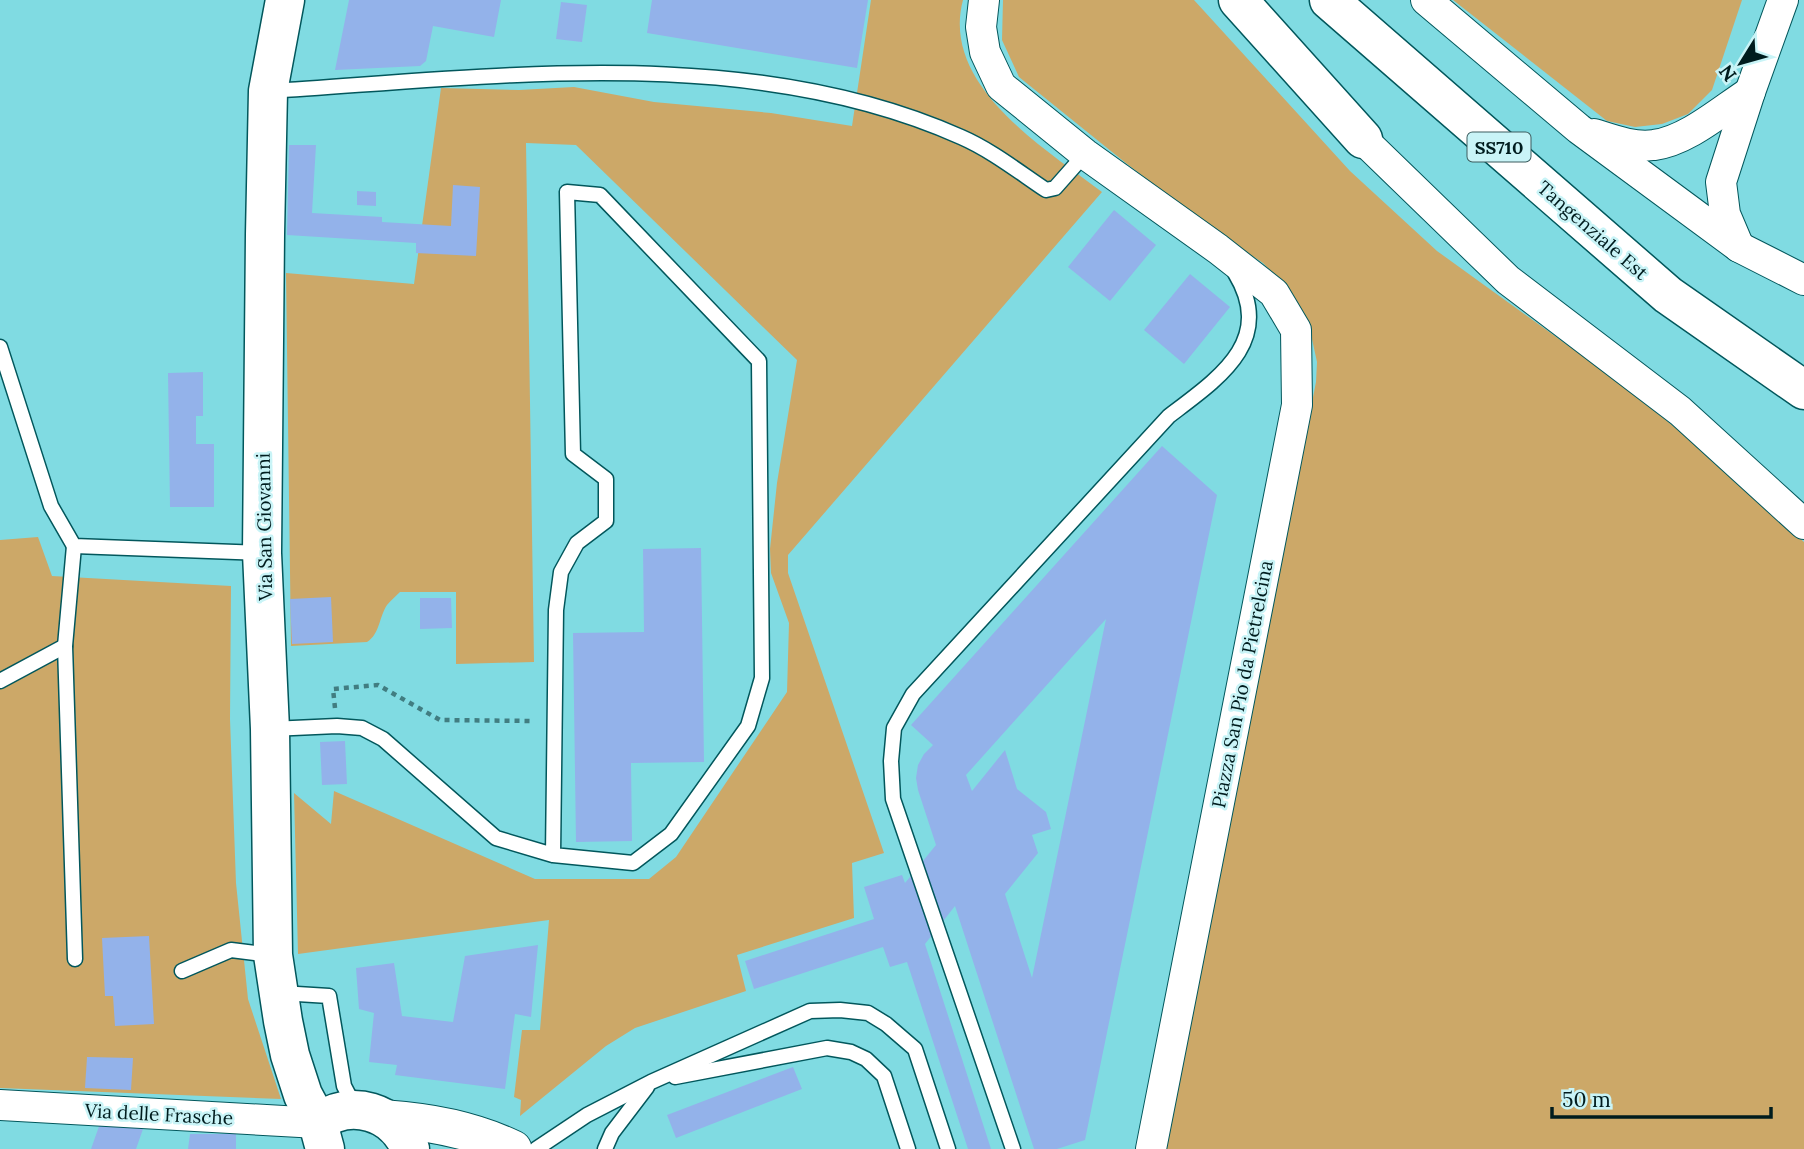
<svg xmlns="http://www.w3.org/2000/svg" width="1804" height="1149" font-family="Lora,serif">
<rect width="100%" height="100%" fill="#80dbe2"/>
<!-- green -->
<g fill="#cca868">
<path d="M871 0H963C940 86 1046 149 1102 192L788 555V573L884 853 852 863 854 918 737 955 746 991 635 1028 606 1046 520 1116 521 1100 514 1097 522 1030H540L549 920 298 954 294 793 331 824 334 791 535 879H649L676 857 787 692 789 623 771 573 770 549 777 483 797 360 576 145 526 143 534 662 456 664V592H400C396 596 391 600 387 605 379 617 380 634 367 642L291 646 286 273 414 284 441 88 519 90 574 87 654 102 771 113 852 126Z"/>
<polygon points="1003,0 1194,0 1350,171 1437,251 1616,380 1687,437 1804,542 1804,1149 1165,1149 1316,382 1317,362 1310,330 1294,296 1263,263 1223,237 1127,164 1019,77 1002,40"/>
<polygon points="1453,0 1742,0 1712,90 1688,114 1662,124 1635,127 1607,121"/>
<polygon points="38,537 52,576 231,586 230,719 236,883 248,999 281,1099 0,1088 0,540"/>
</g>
<!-- building -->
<g fill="#93b2ea" fill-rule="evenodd">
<polygon points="349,0 501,0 494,37 433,26 426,61 420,66 335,70"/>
<polygon points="652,0 868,0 857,68 647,33"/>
<polygon points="561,2 587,5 582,42 556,39"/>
<polygon points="289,145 316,145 312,213 382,217 382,222 451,226 453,185 480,187 476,256 416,253 416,243 287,235"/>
<polygon points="357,191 376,192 376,206 357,205"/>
<polygon points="1114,210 1156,245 1110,301 1068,267"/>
<polygon points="1190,274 1230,307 1184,364 1144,330"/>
<polygon points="203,372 203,416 196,416 196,444 214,444 214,507 170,507 168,373"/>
<path d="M1162 446 1217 495 1085 1140 1057 1149H1034L955 906 925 944 991 1149H968L907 962 890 967 883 947 754 989 745 961 874 919 864 887 902 875 905 883 936 845 918 790 916 778 918 765 924 754 933 745 911 725ZM1106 619 1032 978 1005 894 1038 853 1032 835 1051 829 1046 812 1017 789 1005 750 972 791 966 775Z"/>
<polygon points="701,548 704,762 631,763 632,841 576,842 573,633 644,632 643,549"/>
<polygon points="331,597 333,642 292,644 290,599"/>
<polygon points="420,598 451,598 452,628 420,629"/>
<polygon points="345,741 347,784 322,785 320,742"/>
<polygon points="149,936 154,1024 115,1026 113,996 105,996 102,938"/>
<polygon points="538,945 531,1017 515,1014 505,1089 395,1075 397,1065 369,1062 374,1013 359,1009 356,968 394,963 402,1016 453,1022 465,956"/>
<polygon points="87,1057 133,1058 131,1090 85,1088"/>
<polygon points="793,1067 802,1089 676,1138 667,1115"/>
<polygon points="103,1115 143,1129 136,1149 91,1149"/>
<polygon points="190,1134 236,1134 236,1149 188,1149"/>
</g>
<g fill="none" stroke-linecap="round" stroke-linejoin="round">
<defs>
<g id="service">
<path d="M270 91C494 77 749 42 961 137 991 150 1019 172 1046 190L1055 188 1085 154"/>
<polyline points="0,347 51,506 74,546 260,553"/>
<polyline points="74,546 65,646 75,959"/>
<polyline points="0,681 65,646"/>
<polyline points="271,729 337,726 362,728 383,739 496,838 553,855 633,863 671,834 748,726 762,678 759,361 600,195 567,192 573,454 606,479 606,521 577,543 561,572 556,610 553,855"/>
<polyline points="182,971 231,950 271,955"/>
<polyline points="281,993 329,996 344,1086 355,1107"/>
<polyline points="675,1077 827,1048 851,1052 866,1059 884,1076 908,1149"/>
<polyline points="536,1149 587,1115 651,1082 810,1011 840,1010 868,1013 886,1024 915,1049 948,1149"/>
<polyline points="605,1149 612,1133 647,1087"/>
<path d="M1013 1149 893 799 891 761 894 728 913 694 1169 416C1219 378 1276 341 1235 273"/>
</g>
<g id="minor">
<polyline points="984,0 981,27 985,52 1001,86 1085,154 1218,249 1274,293 1296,330 1297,405 1151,1149"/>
<polyline points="1426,0 1579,129 1739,247 1804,280"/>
<polyline points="1348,125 1508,280 1680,411 1804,524"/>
<path d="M1594 134C1613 140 1634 148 1654 145 1687 141 1722 110 1750 92"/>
<polyline points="1739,247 1725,214 1721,182 1750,92 1783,0"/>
<polyline points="0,1105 318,1123"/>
</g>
<path id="tertiary" d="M388 1119C432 1122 473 1130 513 1149"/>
<g id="secondary">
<polyline points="285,0 268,91 265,234 262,553 270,729 273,955 283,1021 290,1055 303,1095 318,1123 325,1149"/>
<path d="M318 1123C350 1097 396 1112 410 1149"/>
</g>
<g id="primary">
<polyline points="1238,0 1363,139"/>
<polyline points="1329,0 1668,295 1804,390"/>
</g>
</defs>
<!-- service casing -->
<use href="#service" stroke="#02575c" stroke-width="17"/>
<!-- minor casing -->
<use href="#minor" stroke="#02575c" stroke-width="32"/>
<!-- tertiary casing -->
<use href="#tertiary" stroke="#02575c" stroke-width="39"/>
<!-- secondary casing -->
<use href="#secondary" stroke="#02575c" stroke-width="41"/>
<!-- primary casing -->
<use href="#primary" stroke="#02575c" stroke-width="41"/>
<!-- path -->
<polyline stroke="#417d81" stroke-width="4.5" stroke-dasharray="5 5" stroke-linecap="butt" points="335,708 333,689 378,685 440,720 534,721"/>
<!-- service -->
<use href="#service" stroke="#fff" stroke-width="14"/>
<!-- minor -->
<use href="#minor" stroke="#fff" stroke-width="30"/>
<!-- tertiary -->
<use href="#tertiary" stroke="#fff" stroke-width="37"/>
<!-- secondary -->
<use href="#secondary" stroke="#fff" stroke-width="38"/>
<!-- primary -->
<use href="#primary" stroke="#fff" stroke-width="38"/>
</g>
<g text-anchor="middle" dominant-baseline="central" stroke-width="5" stroke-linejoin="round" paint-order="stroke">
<!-- shield labels -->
<rect fill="#c9f4f7" stroke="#3c5d5f" stroke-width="2" x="1467.5" y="132.5" width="63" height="29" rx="5"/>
<g font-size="18" font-weight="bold" fill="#001c1e">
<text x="1499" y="147">SS710</text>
</g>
<!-- street labels -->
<g font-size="19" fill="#001c1e" stroke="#c9f4f7">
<text transform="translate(1593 230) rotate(41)">Tangenziale Est</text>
<text transform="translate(264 527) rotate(-91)">Via San Giovanni</text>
<text transform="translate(1242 684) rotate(-79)">Piazza San Pio da Pietrelcina</text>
<text transform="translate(159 1114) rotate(3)">Via delle Frasche</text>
</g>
</g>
<!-- north arrow -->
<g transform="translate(1741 63) rotate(233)" stroke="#c9f4f7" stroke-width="5" paint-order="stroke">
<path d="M0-5L12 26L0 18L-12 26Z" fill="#001c1e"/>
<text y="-10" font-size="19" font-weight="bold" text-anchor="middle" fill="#001c1e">N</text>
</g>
<!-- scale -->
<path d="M1552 1107v10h219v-10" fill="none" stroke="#001c1e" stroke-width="3.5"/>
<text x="1562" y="1107" font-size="21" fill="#001c1e" stroke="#c9f4f7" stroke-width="5" paint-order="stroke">50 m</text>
</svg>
